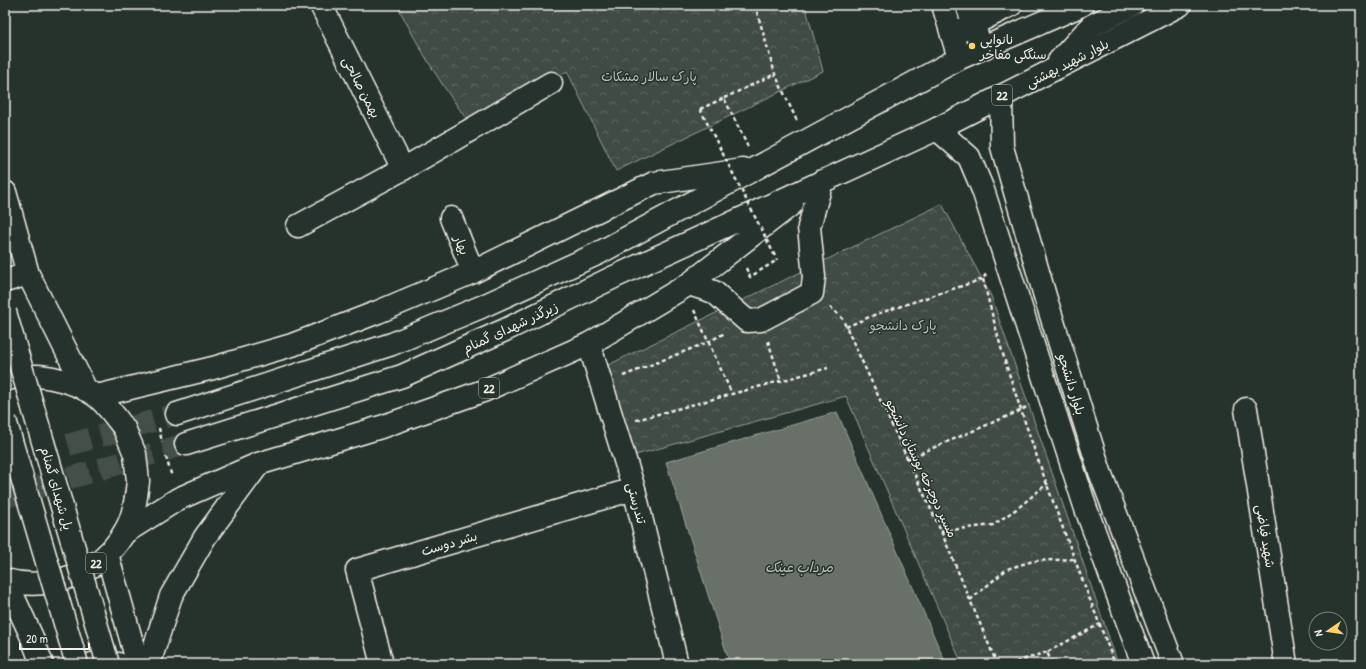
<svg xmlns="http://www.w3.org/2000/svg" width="1366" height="669" font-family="'Patrick Hand','Playpen Sans Arabic',sans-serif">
<defs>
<pattern id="park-crowns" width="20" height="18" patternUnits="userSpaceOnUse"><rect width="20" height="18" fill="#414b45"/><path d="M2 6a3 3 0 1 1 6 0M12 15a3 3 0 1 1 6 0" fill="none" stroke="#5d6560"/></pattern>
</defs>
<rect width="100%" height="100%" fill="#26332d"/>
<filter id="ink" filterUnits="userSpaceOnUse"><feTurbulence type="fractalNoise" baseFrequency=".025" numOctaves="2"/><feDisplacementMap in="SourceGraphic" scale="8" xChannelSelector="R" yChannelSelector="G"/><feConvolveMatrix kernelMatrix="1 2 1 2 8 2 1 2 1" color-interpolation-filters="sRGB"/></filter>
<g filter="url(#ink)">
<!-- park -->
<g fill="url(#park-crowns)" stroke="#9a9e96">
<path d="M397 5H805L823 71 616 171 567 71 473 127C443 89 419 48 397 5Z"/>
<polygon points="942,204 991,296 1118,664 962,664 846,396 632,456 604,367"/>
</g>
<!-- water -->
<polygon fill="#676f68" stroke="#9fa39b" points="837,412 946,664 730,664 666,462"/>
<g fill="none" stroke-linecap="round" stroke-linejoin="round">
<!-- highway-tunnel -->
<g stroke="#455049" stroke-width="22" stroke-dasharray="22 11" stroke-linecap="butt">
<polyline points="5,463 177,414"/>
<polyline points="5,497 186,444"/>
</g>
<defs>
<g id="minor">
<polyline points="321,5 403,169"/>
<polyline points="943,5 956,48"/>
<polyline points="967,5 978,38"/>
<polyline points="952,35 1011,5"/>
<polyline points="1001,96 1002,147 1045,296 1100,472 1173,664"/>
<polyline points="937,129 969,157 983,190 1086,509 1143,664"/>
<polyline points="451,218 473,272"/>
<polyline points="298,226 403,169 551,83"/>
<polyline points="689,284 714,292 747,321 761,320 812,293 814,277 809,227 822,181"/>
<polyline points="589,344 634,489 677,664"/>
<polyline points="1246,409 1286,664"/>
<polyline points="382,664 357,570 634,489"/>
</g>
<g id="highway">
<polyline points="1059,61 1091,26 1132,5"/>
<polyline points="5,192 28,274 86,390"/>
<polyline points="5,281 28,274"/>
<path d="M5 380C32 370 73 379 96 396 105 402 117 419 124 428"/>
<polyline points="97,396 213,368 292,345 378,312 473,272 654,183 743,170"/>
<polyline points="177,414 392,344 481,307 597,254 960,58 1082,5"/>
<polyline points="186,444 402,376 505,330 614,277 937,129 1180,5"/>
<polyline points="124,533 178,499 258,464 381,427 483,391 589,344 689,284 792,204"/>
<polyline points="107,554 138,664"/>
<path d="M5 580C50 592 100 573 124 533 134 517 136 499 138 481"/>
<polyline points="6,581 31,635 42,664"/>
<polyline points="92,664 101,662 118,664"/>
<polyline points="149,664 171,596 205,537 258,465"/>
</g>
</defs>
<!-- minor casing -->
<use href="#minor" stroke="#f4f1e8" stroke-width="25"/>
<!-- highway casing -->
<use href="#highway" stroke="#f4f1e8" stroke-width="25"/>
<!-- path -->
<g stroke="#f4f1e8" stroke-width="2.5" stroke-dasharray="4 3" stroke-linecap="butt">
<polyline points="755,5 775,74 797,121"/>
<polyline points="724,98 775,74"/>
<polyline points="700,109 724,98 748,147"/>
<polyline points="746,268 750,277 777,260"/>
<path d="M983 279C990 306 997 334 1005 361 1037 463 1076 564 1115 664"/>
<polyline points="830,307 842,318 941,531 997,664"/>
<polyline points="694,310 732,394"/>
<polyline points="846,327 874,315 983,279 986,274"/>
<polyline points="768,341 781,381"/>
<polyline points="623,376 708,342 725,333"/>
<polyline points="636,420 828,368"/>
<polyline points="159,428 162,442"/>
<polyline points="166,457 172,477"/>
<polyline points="907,459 1022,410 1029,405"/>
<polyline points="941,531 993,525 1018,508 1048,483"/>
<polyline points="970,600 1007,569 1033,561 1075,559"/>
<polyline points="1010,664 1047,652"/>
<polyline points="1052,664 1047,652 1104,622"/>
</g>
<!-- minor -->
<use href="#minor" stroke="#26332d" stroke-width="22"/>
<!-- highway -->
<use href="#highway" stroke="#26332d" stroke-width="22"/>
<defs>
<g id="highway-bridge">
<polyline points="5,312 108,664"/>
<polyline points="5,420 77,664"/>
<polyline points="124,428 135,454 138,481"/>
</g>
</defs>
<!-- highway-bridge casing -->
<use href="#highway-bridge" stroke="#f4f1e8" stroke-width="25" stroke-linecap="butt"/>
<!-- path-bridge -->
<polyline stroke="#f4f1e8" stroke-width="2.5" stroke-dasharray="4 3" stroke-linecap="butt" points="700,109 777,260"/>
<!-- highway-bridge -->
<use href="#highway-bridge" stroke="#26332d" stroke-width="22"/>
</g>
</g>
<!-- markers -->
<circle fill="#ffd166" stroke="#26332d" stroke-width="1.5" cx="972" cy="46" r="4"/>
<g text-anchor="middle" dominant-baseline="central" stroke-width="3" stroke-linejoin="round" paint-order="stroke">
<!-- shield labels -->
<g fill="#26332d" stroke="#b6b8b0" stroke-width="1">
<rect x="992" y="85" width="20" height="20" rx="3"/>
<rect x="479" y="378" width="20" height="20" rx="3"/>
<rect x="86" y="553" width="20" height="20" rx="3"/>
</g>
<g font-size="12" font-weight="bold" fill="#f4f1e8">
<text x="1002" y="95">22</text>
<text x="489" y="388">22</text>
<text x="96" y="563">22</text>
</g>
<!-- poi labels -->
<g font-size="13" fill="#f4f1e8" stroke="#26332d" text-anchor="start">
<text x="980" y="39">نانوایی<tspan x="980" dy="15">سنگکی مفاخر</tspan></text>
</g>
<!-- street labels -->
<g font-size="13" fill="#f4f1e8" stroke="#26332d">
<text transform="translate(1067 63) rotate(-27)">بلوار شهید بهشتی</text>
<text transform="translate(362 87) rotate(63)">بهمن صالحی</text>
<text transform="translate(462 245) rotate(68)">بهار</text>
<text transform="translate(510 327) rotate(-25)">زیرگذر شهدای گمنام</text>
<text transform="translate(1072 384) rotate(73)">بلوار دانشجو</text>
<text transform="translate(922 468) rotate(65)">مسیر دوچرخه بوستان دانشجو</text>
<text transform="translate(57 488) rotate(74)">پل شهدای گمنام</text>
<text transform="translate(637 503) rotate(75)">تندرستی</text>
<text transform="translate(1266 536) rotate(81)">شهید فیاضی</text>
<text transform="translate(449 543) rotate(-16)">بشر دوست</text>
</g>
<!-- park labels -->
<g font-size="13" fill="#bebfb7" stroke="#26332d">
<text x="649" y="76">پارک سالار مشکات</text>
<text x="903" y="325">پارک دانشجو</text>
</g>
<!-- water labels -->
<g font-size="14" font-style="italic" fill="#bcbdb5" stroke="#26332d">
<text x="799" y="566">مرداب عینک</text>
</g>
</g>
<!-- margin -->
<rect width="1366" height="669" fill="none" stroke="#26332d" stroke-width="20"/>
<rect x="10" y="10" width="1346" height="649" fill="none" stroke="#f4f1e8" stroke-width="1.5" filter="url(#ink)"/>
<!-- north arrow -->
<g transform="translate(1328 631) rotate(257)"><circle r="19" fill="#26332d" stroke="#787f78"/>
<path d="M0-3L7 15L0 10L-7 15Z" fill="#ffd166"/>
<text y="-6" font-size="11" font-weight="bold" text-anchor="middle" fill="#f4f1e8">N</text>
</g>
<!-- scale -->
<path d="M20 643v6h69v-6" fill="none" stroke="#f4f1e8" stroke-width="2"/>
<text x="26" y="643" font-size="12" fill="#f4f1e8" stroke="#26332d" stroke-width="3" paint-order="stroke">20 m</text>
</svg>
